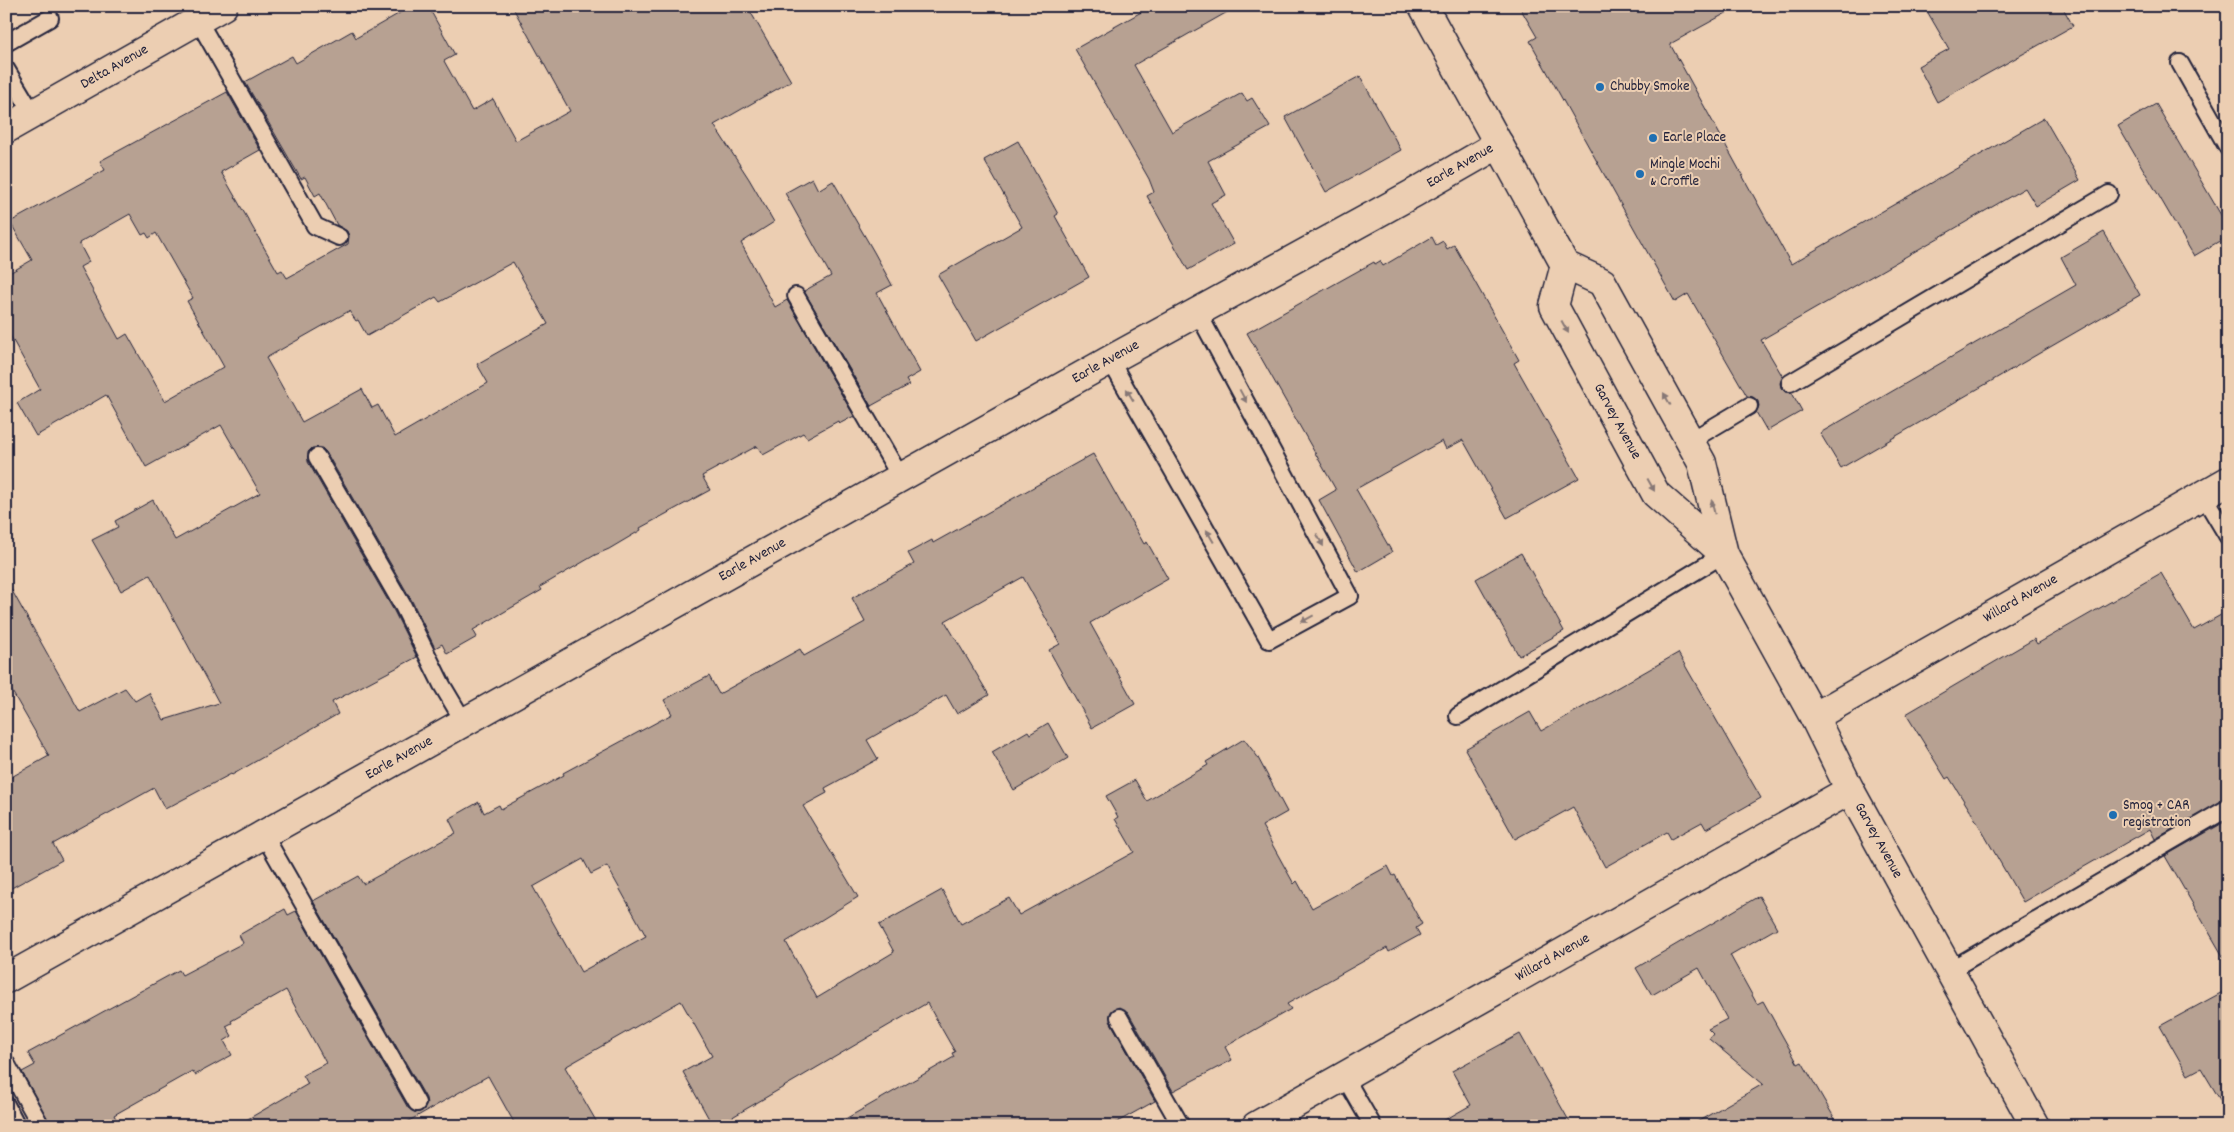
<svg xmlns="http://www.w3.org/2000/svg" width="2234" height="1132" font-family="Dekko,sans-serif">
<rect width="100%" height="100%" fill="#ecceb2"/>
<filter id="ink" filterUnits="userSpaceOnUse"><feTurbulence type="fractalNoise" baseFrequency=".02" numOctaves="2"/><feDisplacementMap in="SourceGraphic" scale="10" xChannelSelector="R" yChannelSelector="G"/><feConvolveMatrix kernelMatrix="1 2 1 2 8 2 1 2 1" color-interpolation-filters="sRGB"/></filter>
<g filter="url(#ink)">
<!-- building -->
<g fill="#b7a192" stroke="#22223b" fill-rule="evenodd">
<path d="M412 6H428L455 55 444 61 472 111 493 99 516 141 570 111 512 6H747L791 81 714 125 749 179 774 222 741 243 775 307 787 300 854 416 839 424 838 421 807 438 803 433 763 455 757 446 702 476 710 490 640 528 641 530 609 549 595 555 540 587 542 590 473 630 477 637 447 654 442 644 435 648 412 601 326 452 322 448H312L308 452V462L394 611 417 657 332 702 338 714 232 775 231 774 165 809 154 788 53 844 62 860 6 891V780L49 756 6 681V580L80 712 125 688 135 701 149 693 164 720 219 703 150 575 121 591 92 540 118 527 115 521 153 500 175 540 260 493 221 425 146 467 106 395 36 436 17 403 40 389 6 328V275L32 260 10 222 105 170 100 161 227 92 260 150 221 172 278 272 282 270 287 278 348 244 349 236 347 231 337 225 320 193 315 196 305 177 301 179 245 82 292 56 296 63 352 31 356 38ZM130 214 142 235 146 233 149 238 156 233 193 298 187 301 224 367 165 401 127 334 119 339 80 267 89 262 79 243ZM513 262 548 324 477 364 488 383 395 437 378 405 372 408 362 389 302 422 266 358 349 311 356 321 358 320 367 336 436 297 440 302Z"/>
<polygon points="1152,6 1238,6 1134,65 1172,132 1242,93 1247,101 1252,98 1270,127 1208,161 1226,195 1211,203 1234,244 1188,270 1147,196 1154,192 1149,179 1075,49"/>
<polygon points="1519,6 1739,6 1670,44 1791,264 2044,118 2080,180 2036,206 2025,188 1761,340 1783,377 1780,383 1781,388 1786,392 1792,393 1802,411 1767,431 1756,412 1759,406 1758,401 1753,397 1747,396 1688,294 1675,302 1530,41 1537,37"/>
<polygon points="1924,6 2062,6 2073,26 1937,102 1918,66 1949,49"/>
<polygon points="1360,76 1401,150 1326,192 1285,117"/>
<polygon points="2156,104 2228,227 2228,236 2194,256 2118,126"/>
<polygon points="1018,141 1058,214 1055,216 1089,277 976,341 938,275 1022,227 984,160"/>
<polygon points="812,178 818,190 833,181 874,252 892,285 877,293 920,372 906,380 909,385 871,406 804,291 831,276 785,193"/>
<polygon points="2104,232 2140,295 1841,468 1820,433 2076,285 2061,257"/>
<polygon points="1432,237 1436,245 1443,241 1447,249 1454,245 1519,360 1514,363 1579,478 1507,518 1463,440 1446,449 1442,441 1356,489 1392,552 1358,572 1319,500 1336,490 1247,333 1374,262 1375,264 1380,261 1383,266"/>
<path d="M1093 454 1144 544 1147 542 1168 579 1090 623 1135 704 1092 728 1049 650 1060 644 1023 577 945 621 989 695 957 714 946 695 867 740 878 759 825 788 827 793 803 806 858 897 786 942 817 998 894 952 879 925 942 890 961 924 1009 898 1019 915 1134 852 1115 819 1118 817 1106 796 1135 780 1147 801 1208 765 1206 762 1244 739 1257 756 1287 812 1262 826 1294 884 1297 881 1312 908 1388 866 1393 876 1395 875 1422 924 1416 928 1420 935 1389 952 1387 948 1287 1004 1291 1009 1225 1047 1232 1060 1173 1091 1128 1012 1119 1007 1111 1012 1110 1021 1155 1101 1110 1126H833L954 1057 952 1053 955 1052 927 1003 717 1126H713L683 1072 712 1056 681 1001 565 1067 599 1126H516L488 1076 400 1126H236L308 1084 303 1075 326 1063 286 990 231 1021 232 1023 226 1026 232 1036 224 1041 232 1055 195 1075 192 1071 114 1115 120 1126H51L22 1072 35 1065 28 1053 179 970 182 975 243 943 239 935 285 909 288 915 296 911 408 1108 416 1113 422 1111 427 1104 426 1098 313 901 358 876 363 884 456 833 449 819 479 802 484 813 499 805 501 809 564 775 563 773 672 714 664 700 709 676 719 694 800 649 804 656 865 622 852 598 914 564 908 553 932 540 933 543ZM583 859 591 874 607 866 646 936 581 972 533 887Z"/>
<polygon points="1521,553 1564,631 1519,656 1476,579"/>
<polygon points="2161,573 2194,630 2228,611 2228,798 2155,839 2150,829 2023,902 1974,817 1949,777 1946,779 1906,714 2034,639 2037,644"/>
<polygon points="1678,653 1761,798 1706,829 1702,822 1671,839 1667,832 1605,867 1573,807 1515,839 1465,749 1530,712 1541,731"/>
<polygon points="1048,723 1068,758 1014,790 992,752 1028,731 1030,734"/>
<polygon points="2228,820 2228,965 2165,856"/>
<polygon points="1759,896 1777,928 1730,955 1757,1004 1763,1001 1798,1064 1802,1062 1839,1126 1690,1126 1763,1084 1709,1039 1713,1034 1708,1029 1727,1019 1699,968 1652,995 1636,968"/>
<polygon points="2228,989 2228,1113 2201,1068 2188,1075 2160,1026"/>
<polygon points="1520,1034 1572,1126 1434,1126 1471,1105 1452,1071"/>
</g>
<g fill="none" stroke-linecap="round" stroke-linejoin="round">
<defs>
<g id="lane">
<polyline points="198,20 315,226 339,237"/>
<polyline points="6,43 50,18"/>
<polyline points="2180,63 2228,148"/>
<polyline points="6,69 33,114"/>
<polyline points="796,296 901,478"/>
<polyline points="1110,360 1269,640 1350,596 1197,311"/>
<polyline points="1790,383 2109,194"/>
<polyline points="1690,441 1749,406"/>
<polyline points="317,457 403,606 442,685 464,722"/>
<polyline points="2203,495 2228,537"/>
<polyline points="1458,716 1724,554"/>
<polyline points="264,835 417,1103"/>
<polyline points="1950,970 2228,808"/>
<polyline points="1119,1017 1181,1126"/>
<polyline points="6,1063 41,1126"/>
<polyline points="1344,1076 1373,1126"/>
<polyline points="6,1105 17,1126"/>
</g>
<g id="street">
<path id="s1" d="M6 129 223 6"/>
<path id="s2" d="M1814 717 2228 481"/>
<path id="s3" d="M6 979 1110 360 1414 193 1499 144"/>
<path id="s4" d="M1256 1126 1850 790"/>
</g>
<g id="primary">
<path id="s5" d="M1423 6 1565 265 1602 282 1702 463 1724 554 1814 717 1850 790 2035 1126"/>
<path id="s6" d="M1565 265 1554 306 1656 494 1724 554"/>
</g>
</defs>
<!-- lane casing -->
<use href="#lane" stroke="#22223b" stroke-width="20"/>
<!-- street casing -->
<use href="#street" stroke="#22223b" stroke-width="31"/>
<!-- primary casing -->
<use href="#primary" stroke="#22223b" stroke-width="31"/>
<!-- lane -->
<use href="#lane" stroke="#ecceb2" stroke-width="16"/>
<!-- street -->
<use href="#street" stroke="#ecceb2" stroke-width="28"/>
<!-- primary -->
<use href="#primary" stroke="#ecceb2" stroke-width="28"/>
</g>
<!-- one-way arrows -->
<defs><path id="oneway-solid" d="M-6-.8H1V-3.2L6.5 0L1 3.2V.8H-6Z" transform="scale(1.25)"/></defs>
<g fill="#877876">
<use href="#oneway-solid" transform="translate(1565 327) rotate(61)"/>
<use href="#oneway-solid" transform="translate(1130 395) rotate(-120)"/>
<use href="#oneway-solid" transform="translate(1243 396) rotate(62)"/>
<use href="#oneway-solid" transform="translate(1667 399) rotate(-119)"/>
<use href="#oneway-solid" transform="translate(1651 485) rotate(61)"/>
<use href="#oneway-solid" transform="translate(1713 507) rotate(-103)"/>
<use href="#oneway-solid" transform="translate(1210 536) rotate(-120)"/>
<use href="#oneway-solid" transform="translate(1320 540) rotate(62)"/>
<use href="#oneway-solid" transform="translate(1307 619) rotate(152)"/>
</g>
</g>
<!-- markers -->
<g fill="#1f6fb2" stroke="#ecceb2" stroke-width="2">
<circle cx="1600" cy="87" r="5"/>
<circle cx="1653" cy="138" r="5"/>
<circle cx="1640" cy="174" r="5"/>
<circle cx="2113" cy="815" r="5"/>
</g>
<g text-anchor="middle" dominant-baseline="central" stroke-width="4" stroke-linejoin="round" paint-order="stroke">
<!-- street labels -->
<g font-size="15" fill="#22223b" stroke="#ecceb2">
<text stroke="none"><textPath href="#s1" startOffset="125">Delta Avenue</textPath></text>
<text stroke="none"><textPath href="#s3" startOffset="1666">Earle Avenue</textPath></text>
<text stroke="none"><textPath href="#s3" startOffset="1261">Earle Avenue</textPath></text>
<text stroke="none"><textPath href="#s6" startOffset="174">Garvey Avenue</textPath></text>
<text stroke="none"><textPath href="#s3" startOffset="856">Earle Avenue</textPath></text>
<text stroke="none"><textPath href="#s2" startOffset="238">Willard Avenue</textPath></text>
<text stroke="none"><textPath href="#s3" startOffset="451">Earle Avenue</textPath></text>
<text stroke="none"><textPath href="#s5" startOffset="962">Garvey Avenue</textPath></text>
<text stroke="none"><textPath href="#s4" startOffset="341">Willard Avenue</textPath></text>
</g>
<!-- poi labels -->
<g font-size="15" fill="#22223b" stroke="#ecceb2" text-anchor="start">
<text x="1610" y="87">Chubby Smoke</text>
<text x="1663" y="138">Earle Place</text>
<text x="1650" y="165">Mingle Mochi<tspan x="1650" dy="17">&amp; Croffle</tspan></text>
<text x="2123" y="806">Smog + CAR<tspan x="2123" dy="17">registration</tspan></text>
</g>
</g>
<!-- margin -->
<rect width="2234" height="1132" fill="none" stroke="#ecceb2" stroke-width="25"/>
<rect x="12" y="12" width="2209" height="1107" fill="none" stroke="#22223b" stroke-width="2" filter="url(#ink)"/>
</svg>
